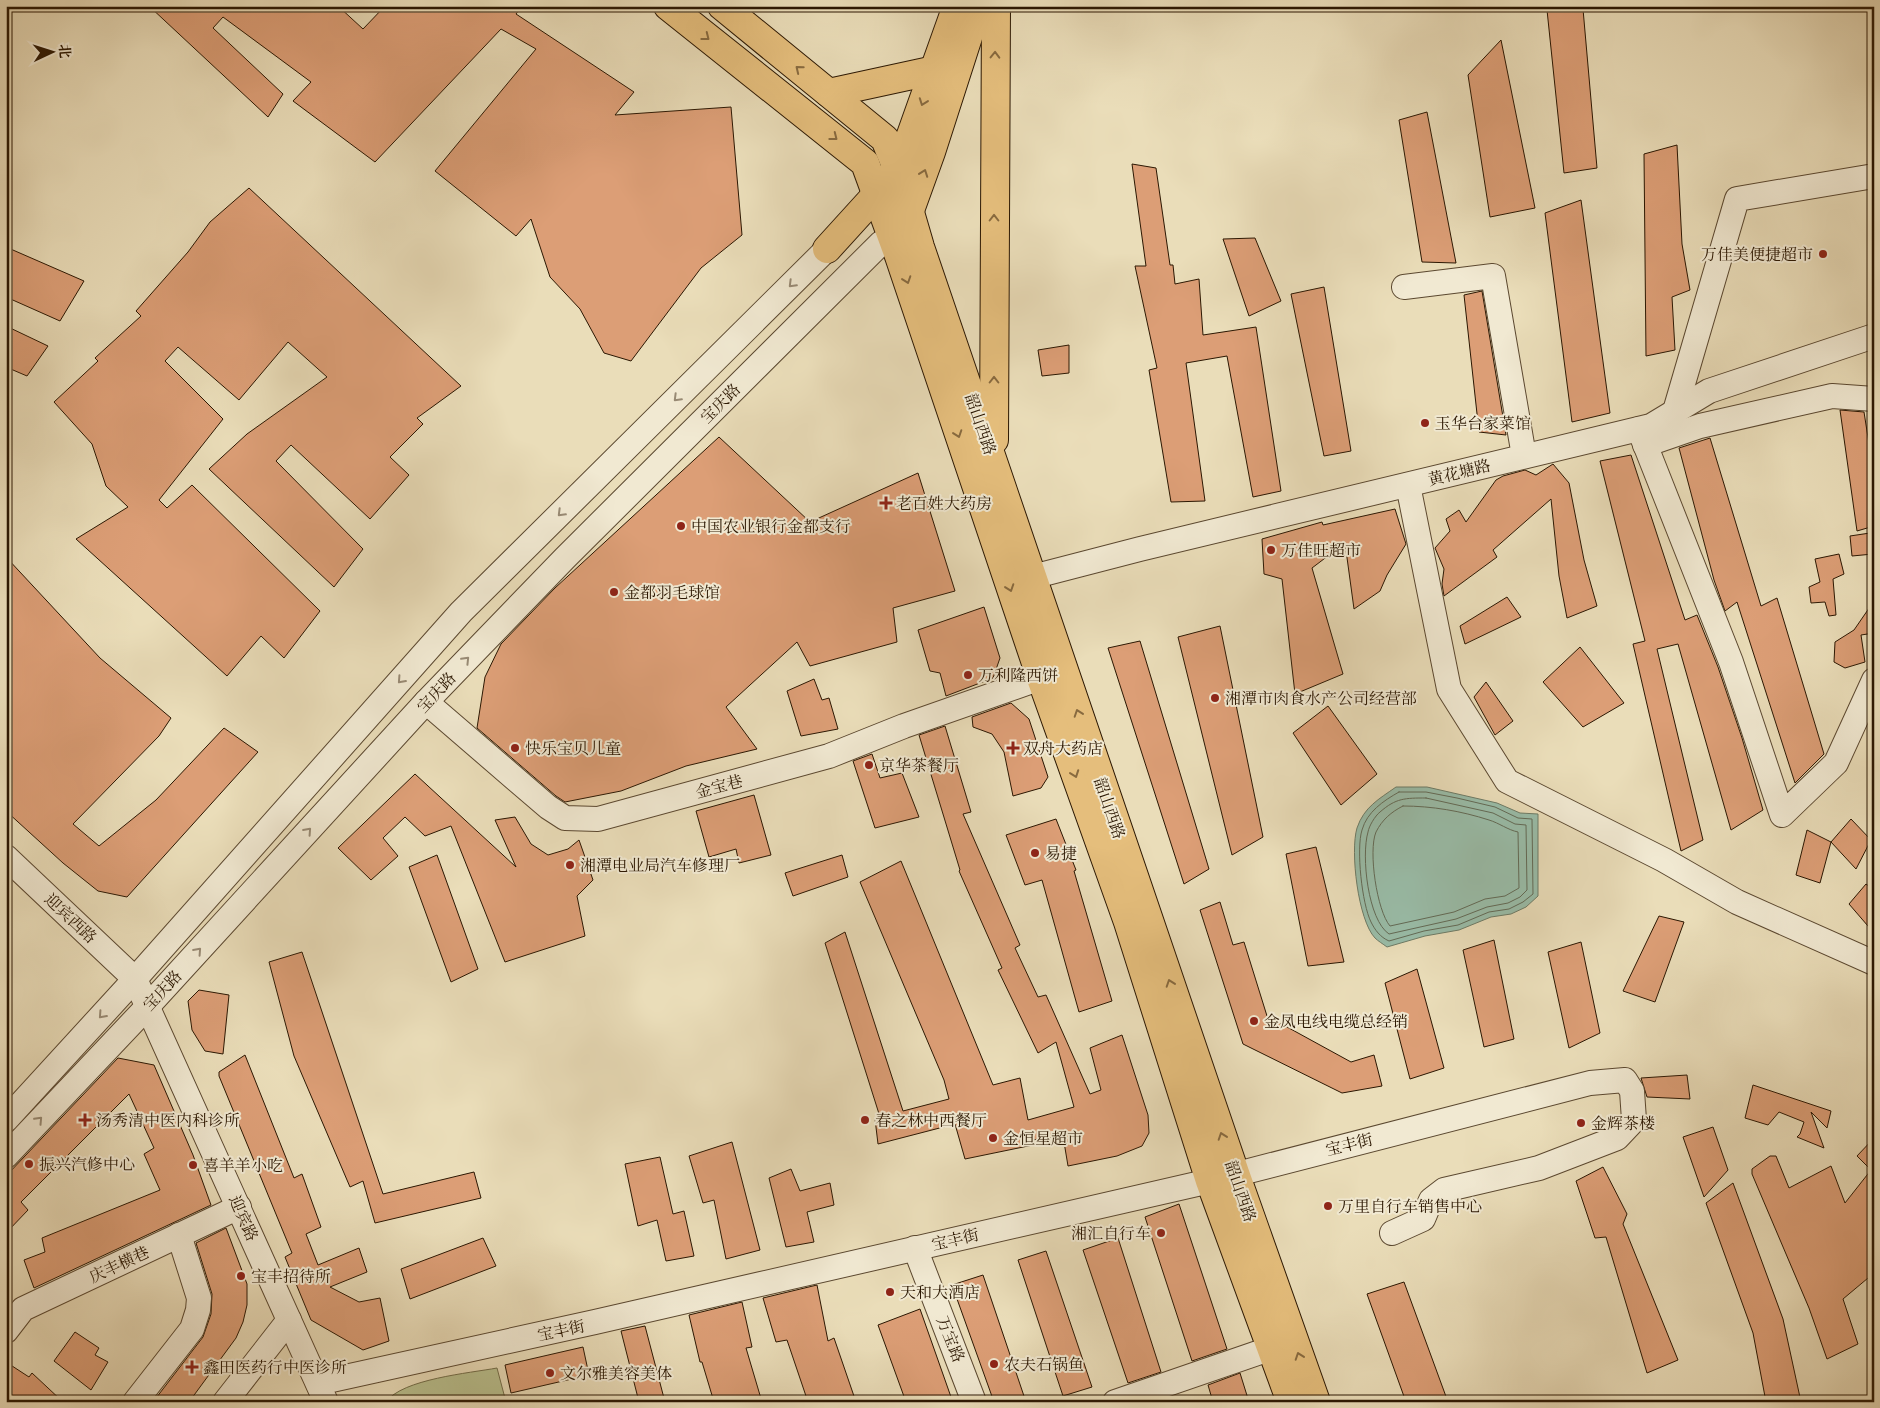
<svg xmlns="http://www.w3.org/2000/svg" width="1880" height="1408" font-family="'Libre Caslon Text','Noto Serif SC',serif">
<rect width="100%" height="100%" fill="#eaddb9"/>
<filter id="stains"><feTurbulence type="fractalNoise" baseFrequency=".004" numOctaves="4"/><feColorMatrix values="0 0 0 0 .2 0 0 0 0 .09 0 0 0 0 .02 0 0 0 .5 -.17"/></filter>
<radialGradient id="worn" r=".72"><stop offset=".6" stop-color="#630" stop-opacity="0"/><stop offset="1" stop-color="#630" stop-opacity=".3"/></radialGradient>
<!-- green -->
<path fill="#b9c08e" stroke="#726c48" d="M497 1368 506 1402H386C402 1379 470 1373 497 1368Z"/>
<!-- water -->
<path fill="#99bda9" stroke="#6d7b66" d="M1396 787H1427L1497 803 1520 813 1538 814V896L1526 907 1511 914 1491 917 1459 930 1425 936 1387 947C1383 944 1378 941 1375 938 1358 920 1350 851 1357 828 1364 807 1379 799 1396 787Z"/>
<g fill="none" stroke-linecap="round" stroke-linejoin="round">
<!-- shore -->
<g stroke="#626a56" stroke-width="1">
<path d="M1399 792H1426L1457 798 1495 807 1518 818 1532 819 1533 894 1523 902 1509 909 1489 912 1458 925 1424 931 1389 941C1380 937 1375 930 1371 922 1362 904 1356 849 1362 830 1367 812 1383 801 1399 792Z"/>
<path d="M1426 798 1493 813 1515 824 1526 825 1527 890 1520 897 1508 903 1487 907 1456 919 1389 934C1368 920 1361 856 1368 832 1369 826 1375 816 1380 812 1396 798 1405 798 1426 798Z"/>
<path d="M1403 806C1432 806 1461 811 1489 820 1499 823 1508 830 1518 832L1519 888 1505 896 1485 899 1454 912 1390 926C1377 911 1368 851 1376 832 1382 820 1391 812 1403 806Z"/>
</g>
</g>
<!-- building -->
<g fill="#dc9e76" stroke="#2b1702">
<polygon points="149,6 338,6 363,29 385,6 522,6 516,14 634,92 615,115 731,107 742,235 701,268 631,361 604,353 580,309 550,277 531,219 516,236 435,171 536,49 501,29 375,162 293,101 311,82 223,17 213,28 283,94 268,117"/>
<polygon points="1583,9 1597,168 1564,173 1547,10"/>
<polygon points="1501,40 1535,208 1490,217 1468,75"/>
<polygon points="1427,112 1456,263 1422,262 1399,120"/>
<polygon points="1677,145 1682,244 1690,290 1672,297 1675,350 1646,356 1644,154"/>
<polygon points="1132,164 1156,168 1170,265 1173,265 1175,284 1199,279 1203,335 1256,327 1281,491 1253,497 1227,356 1186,363 1205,501 1171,502 1149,370 1157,368 1135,266 1146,266"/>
<polygon points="249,188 461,386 417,418 423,424 390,457 409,475 370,519 291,445 276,461 363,549 334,587 209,469 247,434 327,377 288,342 239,400 178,347 165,361 223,419 159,500 167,508 192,485 320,611 284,658 261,636 227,676 76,539 128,507 106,486 92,444 54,402 98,361 95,358 141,316 136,311 188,252 210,222"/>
<polygon points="1581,200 1610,413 1572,422 1545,213"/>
<polygon points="1255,238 1281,301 1249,316 1223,239"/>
<polygon points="6,247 84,281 60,321 6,297"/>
<polygon points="1324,287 1351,451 1324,456 1291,294"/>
<polygon points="1482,291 1506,435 1479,432 1464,295"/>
<polygon points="6,326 48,346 27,376 6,367"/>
<polygon points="1069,345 1069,373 1042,376 1038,350"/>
<polygon points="1840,410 1864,412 1874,476 1874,526 1857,531"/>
<polygon points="719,437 810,522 918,473 955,591 893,608 897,642 810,666 797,642 726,707 757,749 686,766 621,791 565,802 556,796 477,728 485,677 501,644 555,588"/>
<polygon points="1710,438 1761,606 1777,598 1824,754 1795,783 1737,602 1725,611 1714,580 1679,448"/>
<polygon points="1631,455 1685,620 1697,615 1718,667 1742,738 1763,810 1731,830 1678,644 1657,649 1703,840 1681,851 1633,644 1645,641 1600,461"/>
<polygon points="1553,464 1569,483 1584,560 1597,606 1567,618 1559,576 1551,499 1493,550 1497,557 1444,596 1442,584 1444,569 1435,548 1450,531 1446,519 1459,510 1466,522 1496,480 1503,476 1525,470 1536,475"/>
<polygon points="1395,509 1406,544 1387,575 1380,591 1354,609 1345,543 1312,568 1343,674 1295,694 1282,579 1264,574 1262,539 1322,522 1323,525"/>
<polygon points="1870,533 1873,554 1852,556 1850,536"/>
<polygon points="1839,554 1844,574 1833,579 1836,615 1829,616 1825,602 1811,603 1809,587 1820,582 1815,559"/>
<polygon points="6,557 100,658 171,718 159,736 73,824 99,846 156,800 224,728 258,752 127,897 98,891 63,863 6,811"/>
<polygon points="1507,597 1521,617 1465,644 1460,626"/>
<polygon points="1874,601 1874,633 1861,635 1865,662 1845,668 1834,662 1835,642 1854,630"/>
<polygon points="984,607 1000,658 993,678 946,696 940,673 930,671 918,630"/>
<polygon points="1220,626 1263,837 1232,855 1178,637"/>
<polygon points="1140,641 1209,869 1184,884 1108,648"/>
<polygon points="1580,647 1624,703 1583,727 1543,682"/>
<polygon points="814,679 822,700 829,698 838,729 801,736 787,691"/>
<polygon points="1486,682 1513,721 1495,735 1474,697"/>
<polygon points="1011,703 1029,719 1048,777 1041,788 1013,796 1004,752 992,734 973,727 972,717"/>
<polygon points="1328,706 1377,774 1341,805 1293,733"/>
<polygon points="945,726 971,812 963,814 1020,945 1015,948 1038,997 1046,995 1090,1094 1101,1090 1090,1048 1122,1035 1148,1115 1149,1133 1142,1146 1117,1156 1068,1166 1063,1136 1032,1140 1033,1145 965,1159 955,1124 878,1144 875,1119 880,1117 825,943 845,932 903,1111 949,1099 944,1080 860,882 901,861 993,1085 1020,1078 1028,1120 1074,1107 1056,1042 1038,1053 998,970 1002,968 959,871 960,870 919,735"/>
<polygon points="872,754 880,778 902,773 919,817 875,828 853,761"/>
<polygon points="415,774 516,867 495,820 515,817 531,844 548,855 568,849 579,840 593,880 577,896 585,936 505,962 451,826 425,836 405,817 383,838 398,856 371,880 338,848"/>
<polygon points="754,795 771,855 739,863 736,849 709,857 696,811"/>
<polygon points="1056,819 1076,870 1074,871 1112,1001 1079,1012 1042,880 1025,885 1006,835"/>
<polygon points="1851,819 1871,840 1856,869 1831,842"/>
<polygon points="1807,830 1831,842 1820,883 1796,875"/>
<polygon points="1316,847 1344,962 1308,966 1286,854"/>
<polygon points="437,855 478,969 451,982 409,867"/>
<polygon points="842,855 848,877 793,896 785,873"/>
<polygon points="1866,884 1874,890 1874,933 1849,904"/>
<polygon points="1220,902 1233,945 1244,942 1267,1016 1351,1062 1374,1055 1382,1086 1342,1093 1243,1044 1200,910"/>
<polygon points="1659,916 1684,922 1655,1002 1623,991"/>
<polygon points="1494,940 1514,1039 1484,1047 1463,950"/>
<polygon points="1581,942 1600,1033 1569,1048 1548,952"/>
<polygon points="302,952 383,1194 474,1172 481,1198 375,1223 363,1181 350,1187 294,1056 269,962"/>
<polygon points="1417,969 1444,1068 1410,1079 1385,983"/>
<polygon points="199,990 229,995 223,1054 205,1051 192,1030 188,1001"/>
<polygon points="245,1055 294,1178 302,1174 321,1227 306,1234 318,1265 359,1248 367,1272 330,1287 359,1302 380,1298 389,1341 363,1350 311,1320 285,1257 292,1253 219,1076 219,1072"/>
<polygon points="118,1058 154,1065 193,1155 211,1205 34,1288 24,1260 45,1252 42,1238 160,1190 144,1154 154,1148 129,1094 21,1202 28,1210 6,1233 6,1176"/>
<polygon points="1687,1075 1690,1099 1647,1097 1641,1078"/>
<polygon points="1753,1085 1831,1111 1827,1128 1811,1112 1824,1148 1797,1137 1800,1134 1804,1122 1779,1112 1768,1125 1745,1118"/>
<polygon points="1713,1127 1728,1170 1704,1197 1683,1137"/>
<polygon points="1874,1138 1874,1273 1843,1299 1858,1344 1827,1359 1809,1308 1752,1174 1752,1169 1770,1156 1776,1156 1789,1188 1831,1166 1845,1203 1871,1170 1857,1156"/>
<polygon points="732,1142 760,1250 726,1259 714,1200 703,1203 689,1156"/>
<polygon points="660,1157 673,1214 684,1211 694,1256 666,1261 657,1220 638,1226 625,1164"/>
<polygon points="1603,1167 1627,1214 1623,1224 1678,1360 1647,1373 1606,1237 1595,1238 1576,1181"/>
<polygon points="791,1169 800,1191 830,1183 834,1205 807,1212 814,1242 786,1247 769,1178"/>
<polygon points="1733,1183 1783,1319 1801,1402 1766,1402 1753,1333 1706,1203"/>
<polygon points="1179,1204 1227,1349 1192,1361 1145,1217"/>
<polygon points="226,1228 247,1284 247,1305 243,1322 236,1338 189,1402 153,1402 203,1337 211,1314 212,1294 196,1243"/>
<polygon points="483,1238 496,1266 410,1299 401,1269"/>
<polygon points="1118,1238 1161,1372 1128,1383 1083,1250"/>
<polygon points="1046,1251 1092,1387 1063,1396 1018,1260"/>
<polygon points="983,1275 1026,1402 994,1402 952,1285"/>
<polygon points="1404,1282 1448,1402 1406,1402 1367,1294"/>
<polygon points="817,1285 828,1341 834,1338 856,1402 808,1402 787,1340 776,1342 763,1298"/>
<polygon points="742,1302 752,1347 746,1348 762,1402 714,1402 702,1362 700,1362 689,1315"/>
<polygon points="920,1309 951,1397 937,1402 906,1402 878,1325"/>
<polygon points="645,1326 665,1402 639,1402 621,1331"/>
<polygon points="75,1332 99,1348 95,1355 108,1362 91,1390 54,1361"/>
<polygon points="583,1347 589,1375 511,1393 505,1365"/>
<polygon points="6,1362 29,1377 32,1373 63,1402 6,1402"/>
<polygon points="1240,1373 1249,1402 1213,1402 1208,1385"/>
</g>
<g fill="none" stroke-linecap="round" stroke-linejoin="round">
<defs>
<g id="minor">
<polyline points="1404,287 1493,276 1524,456"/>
<polyline points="1675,411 1737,199 1874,176"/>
<polyline points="1639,429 1731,662 1782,815 1836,763 1874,680"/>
<polyline points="1645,445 1700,426 1832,396 1874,399"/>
<polyline points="1408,485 1449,689 1507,781 1664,860 1737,902 1874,963"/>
<polyline points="1032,577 1140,549 1651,426 1709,391 1874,336"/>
<polyline points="426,702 548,807 565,818 598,819 829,756 904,726 1041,678"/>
<polyline points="6,857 135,979 326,1402"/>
<polyline points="6,1120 135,979 461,612 827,249"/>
<polyline points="6,1156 148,1006 426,702 480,646 565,558 881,243"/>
<polyline points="915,1248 974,1402"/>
<polyline points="6,1331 23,1309 239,1207"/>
<polyline points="318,1383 595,1322 1210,1181 1590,1083 1625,1080 1632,1091 1634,1120 1617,1138 1539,1168 1444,1190 1431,1200 1423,1219 1392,1233"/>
<polyline points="135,1402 192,1329 198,1310 199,1298 179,1235"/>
<polyline points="225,1402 289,1320"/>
<polyline points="1115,1402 1272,1348"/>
</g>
<g id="major">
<polyline points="668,6 865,163 899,256 1041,678 1128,922 1210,1181 1291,1402"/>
<polyline points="722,6 885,139 897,168 920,247 1235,1173 1316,1402"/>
<polyline points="829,93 935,70"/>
<polyline points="906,216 909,213 931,152 978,6"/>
<polyline points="827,249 877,194 897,168 911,135 957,6"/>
<polyline points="994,440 996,6"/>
</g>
</defs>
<!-- minor casing -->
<use href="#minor" stroke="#5b4830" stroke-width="26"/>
<!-- major casing -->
<use href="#major" stroke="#2b1702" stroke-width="30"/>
<!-- minor -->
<use href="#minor" stroke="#f1e9d2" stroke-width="24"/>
<!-- major -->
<use href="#major" stroke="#e5be7c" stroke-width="28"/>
</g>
<!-- one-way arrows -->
<defs><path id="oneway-chevron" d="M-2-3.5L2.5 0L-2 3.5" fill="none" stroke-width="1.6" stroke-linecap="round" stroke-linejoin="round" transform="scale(1.25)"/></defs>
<g stroke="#886a3f">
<use href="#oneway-chevron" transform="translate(706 37) rotate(38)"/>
<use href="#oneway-chevron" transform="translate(995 55) rotate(-89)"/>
<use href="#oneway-chevron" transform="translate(799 69) rotate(-141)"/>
<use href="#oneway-chevron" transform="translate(923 102) rotate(110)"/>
<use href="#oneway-chevron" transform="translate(834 137) rotate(38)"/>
<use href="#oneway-chevron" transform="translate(924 173) rotate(-70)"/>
<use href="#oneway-chevron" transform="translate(994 218) rotate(-90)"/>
<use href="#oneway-chevron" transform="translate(907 280) rotate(71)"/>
<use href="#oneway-chevron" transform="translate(994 380) rotate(-90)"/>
<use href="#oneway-chevron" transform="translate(958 434) rotate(71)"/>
<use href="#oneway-chevron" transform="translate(1010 588) rotate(71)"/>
<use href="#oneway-chevron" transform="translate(1078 713) rotate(-109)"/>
<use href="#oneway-chevron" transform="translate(1075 774) rotate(70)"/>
<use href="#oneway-chevron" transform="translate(1170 983) rotate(-109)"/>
<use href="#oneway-chevron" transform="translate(1222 1136) rotate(-109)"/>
<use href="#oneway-chevron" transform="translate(1299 1356) rotate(-109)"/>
</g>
<g stroke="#988a74">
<use href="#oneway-chevron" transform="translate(792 284) rotate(135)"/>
<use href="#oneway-chevron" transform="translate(677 398) rotate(135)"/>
<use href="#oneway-chevron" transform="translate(561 513) rotate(135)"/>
<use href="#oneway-chevron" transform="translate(466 660) rotate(-46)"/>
<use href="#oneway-chevron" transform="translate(401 680) rotate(132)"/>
<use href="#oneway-chevron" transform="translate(308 831) rotate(-48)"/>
<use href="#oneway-chevron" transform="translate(198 951) rotate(-48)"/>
<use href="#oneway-chevron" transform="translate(102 1015) rotate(132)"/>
<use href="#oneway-chevron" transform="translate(39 1120) rotate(-47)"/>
</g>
<!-- markers -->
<g fill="#8f2418" stroke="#f1e9d2" stroke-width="2">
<circle cx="1823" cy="254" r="5"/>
<circle cx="1425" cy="423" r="5"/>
<path d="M883.5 495.5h5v5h5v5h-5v5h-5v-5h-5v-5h5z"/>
<circle cx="681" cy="526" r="5"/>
<circle cx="1271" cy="550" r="5"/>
<circle cx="614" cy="592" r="5"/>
<circle cx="968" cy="675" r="5"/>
<circle cx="1215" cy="698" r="5"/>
<circle cx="515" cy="748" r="5"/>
<path d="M1010.5 740.5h5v5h5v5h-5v5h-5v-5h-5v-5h5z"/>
<circle cx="869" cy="765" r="5"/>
<circle cx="1035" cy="853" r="5"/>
<circle cx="570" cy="865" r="5"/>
<circle cx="1254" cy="1021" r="5"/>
<path d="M82.5 1112.5h5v5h5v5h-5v5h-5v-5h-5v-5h5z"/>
<circle cx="865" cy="1120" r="5"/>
<circle cx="1581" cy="1123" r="5"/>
<circle cx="993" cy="1138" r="5"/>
<circle cx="29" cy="1164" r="5"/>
<circle cx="193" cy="1165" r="5"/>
<circle cx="1328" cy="1206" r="5"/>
<circle cx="1161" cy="1233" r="5"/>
<circle cx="241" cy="1276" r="5"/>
<circle cx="890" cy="1292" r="5"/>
<circle cx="994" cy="1364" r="5"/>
<path d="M189.5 1359.5h5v5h5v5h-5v5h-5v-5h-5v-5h5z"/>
<circle cx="550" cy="1373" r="5"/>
</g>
<g text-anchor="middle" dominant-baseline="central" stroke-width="4" stroke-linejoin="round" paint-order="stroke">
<!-- poi labels -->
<g font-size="16" fill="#2b1702" stroke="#f1e9d2" text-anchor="start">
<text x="1813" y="254" text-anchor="end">万佳美便捷超市</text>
<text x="1435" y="423">玉华台家菜馆</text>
<text x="896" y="503">老百姓大药房</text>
<text x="691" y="526">中国农业银行金都支行</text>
<text x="1281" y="550">万佳旺超市</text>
<text x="624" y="592">金都羽毛球馆</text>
<text x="978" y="675">万利隆西饼</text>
<text x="1225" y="698">湘潭市肉食水产公司经营部</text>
<text x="525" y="748">快乐宝贝儿童</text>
<text x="1023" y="748">双舟大药店</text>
<text x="879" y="765">京华茶餐厅</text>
<text x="1045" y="853">易捷</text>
<text x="580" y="865">湘潭电业局汽车修理厂</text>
<text x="1264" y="1021">金凤电线电缆总经销</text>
<text x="96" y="1120">汤秀清中医内科诊所</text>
<text x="875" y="1120">春之林中西餐厅</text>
<text x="1591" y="1123">金辉茶楼</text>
<text x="1003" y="1138">金恒星超市</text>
<text x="39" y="1164">振兴汽修中心</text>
<text x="203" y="1165">喜羊羊小吃</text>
<text x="1338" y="1206">万里自行车销售中心</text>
<text x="1151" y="1233" text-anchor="end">湘汇自行车</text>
<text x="251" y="1276">宝丰招待所</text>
<text x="900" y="1292">天和大酒店</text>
<text x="1004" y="1364">农夫石锅鱼</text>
<text x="203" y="1367">鑫田医药行中医诊所</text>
<text x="560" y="1373">文尔雅美容美体</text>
</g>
<!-- street labels -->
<g font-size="16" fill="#2b1702" stroke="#f1e9d2">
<text transform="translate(720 403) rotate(-45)">宝庆路</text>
<text transform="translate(981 424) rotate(71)">韶山西路</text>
<text transform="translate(1459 472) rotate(-14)">黄花塘路</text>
<text transform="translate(436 692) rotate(-47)">宝庆路</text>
<text transform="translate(719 786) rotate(-15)">金宝巷</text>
<text transform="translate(1110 808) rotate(71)">韶山西路</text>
<text transform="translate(71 918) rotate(43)">迎宾西路</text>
<text transform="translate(162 990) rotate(-47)">宝庆路</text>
<text transform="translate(1349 1144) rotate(-14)">宝丰街</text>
<text transform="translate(1241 1191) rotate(71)">韶山西路</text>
<text transform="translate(244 1218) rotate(66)">迎宾路</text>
<text transform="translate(955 1239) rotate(-13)">宝丰街</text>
<text transform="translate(119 1264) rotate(-25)">庆丰横巷</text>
<text transform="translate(561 1330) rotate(-12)">宝丰街</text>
<text transform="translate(951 1339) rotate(68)">万宝路</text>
</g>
</g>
<!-- margin -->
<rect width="1880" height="1408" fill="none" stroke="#eaddb9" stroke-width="25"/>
<rect x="8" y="8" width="1865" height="1393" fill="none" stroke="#2b1702" stroke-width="2.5"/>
<rect x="12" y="12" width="1855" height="1383" fill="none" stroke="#2b1702"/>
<!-- north arrow -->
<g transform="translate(52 52) rotate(86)" stroke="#f1e9d2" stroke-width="4" paint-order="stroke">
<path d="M0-4L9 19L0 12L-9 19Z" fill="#2b1702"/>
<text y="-8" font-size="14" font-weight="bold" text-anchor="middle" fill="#2b1702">北</text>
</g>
<rect width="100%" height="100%" filter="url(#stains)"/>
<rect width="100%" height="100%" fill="url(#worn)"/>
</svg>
